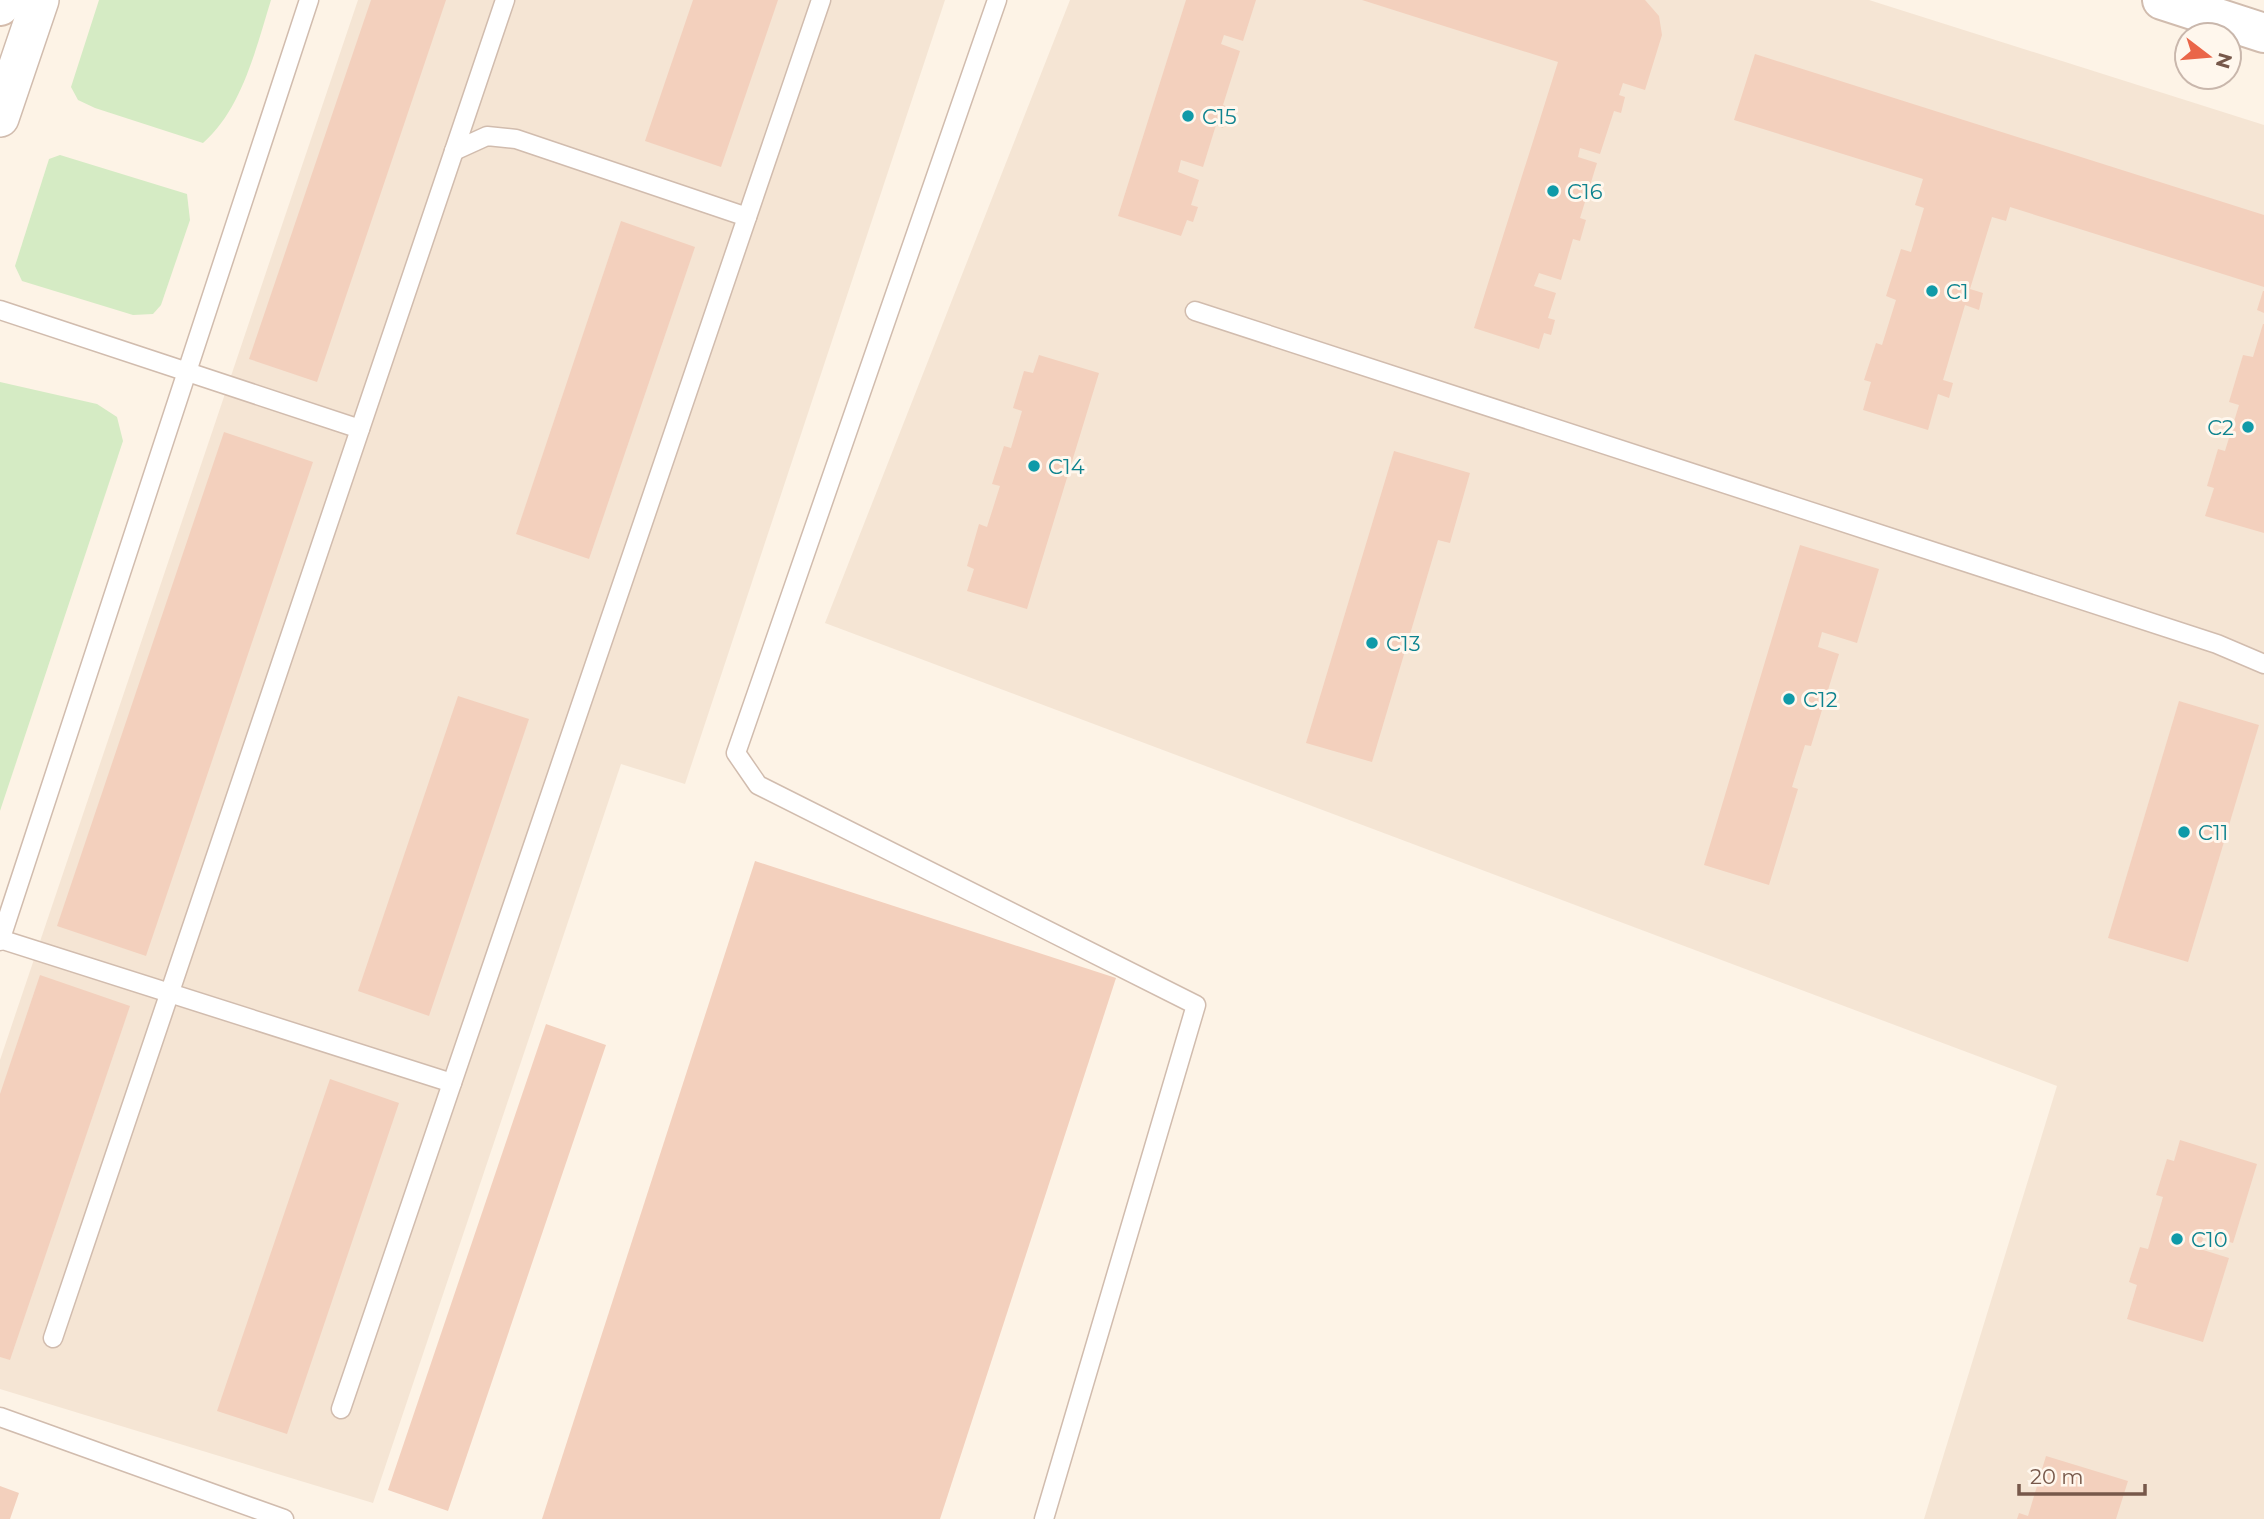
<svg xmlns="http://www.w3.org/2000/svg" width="2264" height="1519" font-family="Montserrat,sans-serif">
<rect width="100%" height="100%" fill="#fdf3e6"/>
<!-- residential -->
<g fill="#f5e5d4">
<polygon points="358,0 945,0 685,784 621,764 373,1503 0,1389 0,1060"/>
<polygon points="1070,0 1869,0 2264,125 2264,1519 1924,1519 2057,1086 825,623"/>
</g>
<!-- green -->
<g fill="#d5ebc4">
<path d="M99 0H271C256 48 242 109 203 143L95 108 78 100 71 87Z"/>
<polygon points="60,155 187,194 190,220 161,305 153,314 133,315 22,281 15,266 49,159"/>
<polygon points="0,382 97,404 117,417 123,441 0,811"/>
</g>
<!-- building -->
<g fill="#f3d0bd">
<polygon points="371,0 446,0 317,382 249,359"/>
<polygon points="693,0 778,0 721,167 645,141"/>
<polygon points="1186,0 1256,0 1243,41 1224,35 1221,44 1240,51 1223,105 1230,108 1223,128 1216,125 1203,167 1181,160 1178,172 1199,180 1191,205 1198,207 1193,222 1187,220 1181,236 1118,216"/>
<polygon points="1362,0 1645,0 1659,16 1662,35 1645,90 1623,83 1619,95 1625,97 1621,113 1614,111 1600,154 1580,148 1578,157 1597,163 1580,218 1586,220 1580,241 1573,239 1561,280 1539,273 1534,286 1556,293 1548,318 1555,320 1551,335 1544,333 1539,349 1474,328 1558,62"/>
<polygon points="1755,54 2264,215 2264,287 2010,207 2006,221 1992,217 1970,289 1983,293 1979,310 1965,305 1943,380 1953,383 1949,398 1938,394 1928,430 1863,410 1871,382 1864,380 1876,343 1882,345 1896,300 1886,296 1901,249 1911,252 1924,208 1915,205 1923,179 1734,120"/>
<polygon points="621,221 695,247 589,559 516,534"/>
<polygon points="2263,291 2264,291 2264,313 2257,310"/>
<polygon points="2263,324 2264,324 2264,533 2205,516 2214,488 2207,486 2218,449 2225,451 2239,405 2229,402 2243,355 2253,357"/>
<polygon points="1039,355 1099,373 1027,609 967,591 974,569 967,566 979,524 987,527 1000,486 992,484 1004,446 1011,448 1022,411 1013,408 1024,371 1033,373"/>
<polygon points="224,432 313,462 146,956 57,926"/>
<polygon points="1394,451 1470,473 1450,543 1438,540 1372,762 1306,743"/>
<polygon points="1800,545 1879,569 1857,643 1822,632 1818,647 1839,654 1811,746 1805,745 1792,787 1798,789 1769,885 1704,865"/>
<polygon points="458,696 529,719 429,1016 358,991"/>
<polygon points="2179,701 2259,725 2188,962 2108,938"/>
<polygon points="755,861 1116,978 940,1519 542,1519"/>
<polygon points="40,975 130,1006 10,1360 0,1357 0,1094"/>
<polygon points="546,1024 606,1045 448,1511 388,1490"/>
<polygon points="330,1079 399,1103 287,1434 217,1411"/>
<polygon points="2180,1140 2257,1164 2233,1243 2204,1235 2200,1249 2229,1258 2203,1342 2127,1319 2137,1285 2129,1282 2140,1247 2148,1249 2163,1197 2156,1195 2167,1159 2174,1161"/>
<polygon points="2046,1456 2128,1481 2116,1519 2017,1519 2019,1513 2028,1516"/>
<polygon points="0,1486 19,1493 10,1519 0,1519"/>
</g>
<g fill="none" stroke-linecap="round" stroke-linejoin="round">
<defs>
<g id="service">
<polyline points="997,0 736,753 758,785 1196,1005 1044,1519"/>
<polyline points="454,151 487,136 516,139 747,217"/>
<polyline points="0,310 360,429"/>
<polyline points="1195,311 2217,644 2264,664"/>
<polyline points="0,939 452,1083"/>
<polyline points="0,941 309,0"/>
<polyline points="53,1338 505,0"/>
<polyline points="341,1409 821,0"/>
<polyline points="0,1417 284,1519"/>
</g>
<polyline id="minor" points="0,118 40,0"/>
<polyline id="tertiary" points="2162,0 2264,33"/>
<polyline id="secondary" points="0,6 2,0"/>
</defs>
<!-- service casing -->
<use href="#service" stroke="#d1bcae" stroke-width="21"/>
<!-- minor casing -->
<use href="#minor" stroke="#d1bcae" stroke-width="40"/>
<!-- tertiary casing -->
<use href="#tertiary" stroke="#d1bcae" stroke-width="42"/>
<!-- secondary casing -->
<use href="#secondary" stroke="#d4bcac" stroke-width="42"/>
<!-- service -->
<use href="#service" stroke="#fff" stroke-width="18"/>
<!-- minor -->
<use href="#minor" stroke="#fff" stroke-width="37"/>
<!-- tertiary -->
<use href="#tertiary" stroke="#fff" stroke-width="38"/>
<!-- secondary -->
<use href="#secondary" stroke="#fff" stroke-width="38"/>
</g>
<!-- markers -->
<g fill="#0f9aa8" stroke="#fff7ed" stroke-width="2.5">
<circle cx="1188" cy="116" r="7"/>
<circle cx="1553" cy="191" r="7"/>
<circle cx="1932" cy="291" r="7"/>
<circle cx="2248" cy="427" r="7"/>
<circle cx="1034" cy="466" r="7"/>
<circle cx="1372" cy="643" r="7"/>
<circle cx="1789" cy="699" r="7"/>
<circle cx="2184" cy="832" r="7"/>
<circle cx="2177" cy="1239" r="7"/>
</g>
<g text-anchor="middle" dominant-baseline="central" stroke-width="6" stroke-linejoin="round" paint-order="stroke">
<!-- culture labels -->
<g font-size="21" fill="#0d838f" stroke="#fff7ed" text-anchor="start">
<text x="1202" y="116">C15</text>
<text x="1567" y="191">C16</text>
<text x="1946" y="291">C1</text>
<text x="2234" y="427" text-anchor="end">C2</text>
<text x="1048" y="466">C14</text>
<text x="1386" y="643">C13</text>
<text x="1803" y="699">C12</text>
<text x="2198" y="832">C11</text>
<text x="2191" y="1239">C10</text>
</g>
</g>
<!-- north arrow -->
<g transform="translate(2208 56) rotate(106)"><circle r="33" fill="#fff7ed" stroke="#c9b7ac" stroke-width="2"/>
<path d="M0-5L12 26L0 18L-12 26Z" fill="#ea6649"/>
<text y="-10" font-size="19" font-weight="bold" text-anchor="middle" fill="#77584a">N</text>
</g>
<!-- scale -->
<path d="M2019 1484v10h126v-10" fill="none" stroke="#77584a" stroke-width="3.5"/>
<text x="2030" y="1484" font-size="21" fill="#77584a" stroke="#fff7ed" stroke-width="5" paint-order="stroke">20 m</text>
</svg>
